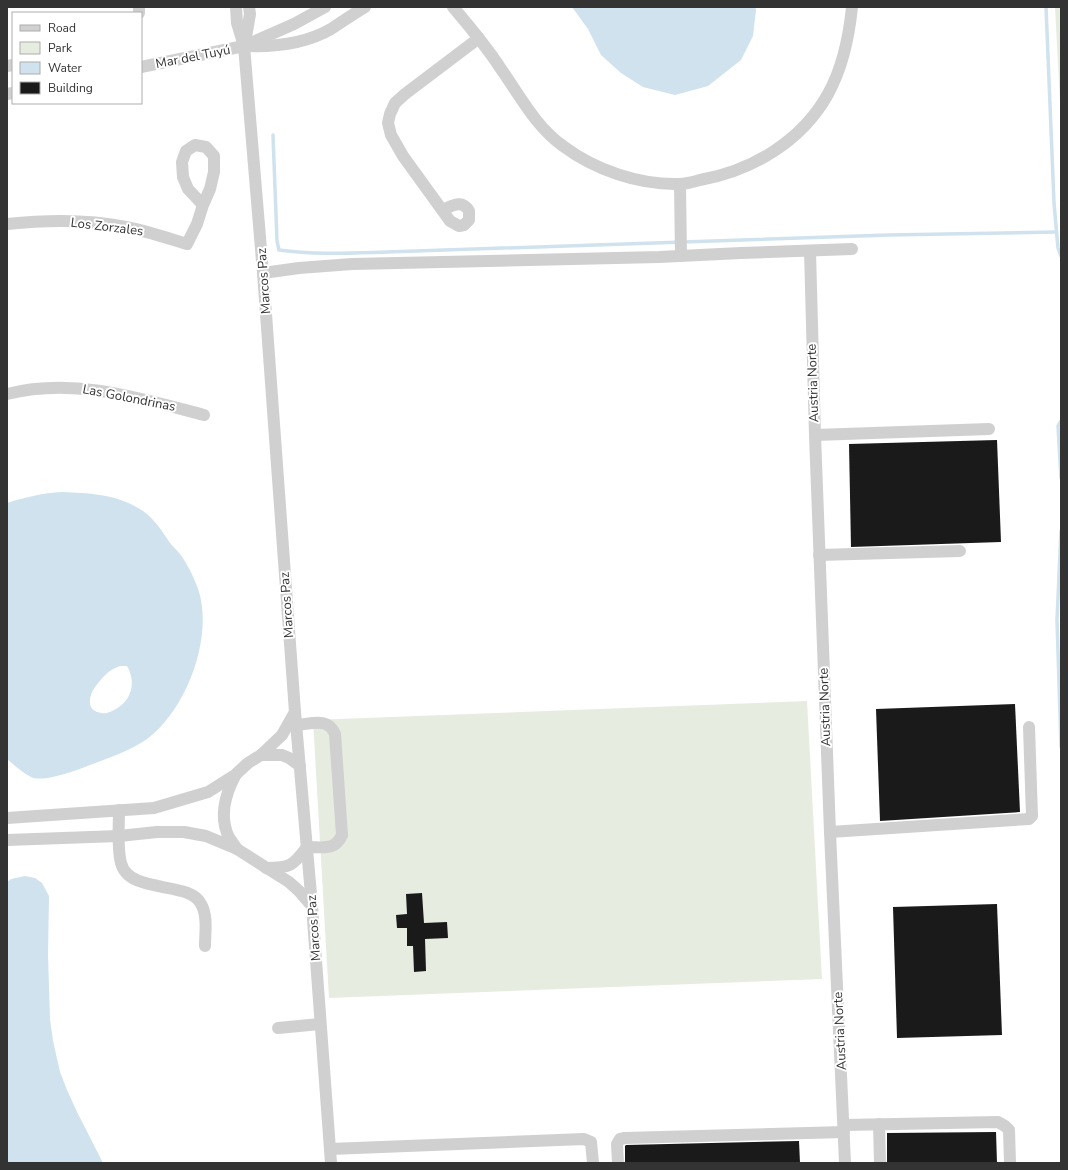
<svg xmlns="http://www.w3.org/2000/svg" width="1068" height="1170" font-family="'Nunito Sans',sans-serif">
<rect width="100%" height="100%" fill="#fff"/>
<!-- green -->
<g fill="#e6ecdf">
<polygon points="1055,7 1061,7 1061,121"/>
<polygon points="807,701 822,979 329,998 313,720"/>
</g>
<!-- water -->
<g fill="#cfe2ee" fill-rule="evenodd">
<polygon points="572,7 755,7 756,10 753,36 741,60 708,86 675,95 643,87 621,73 601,55 588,29"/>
<path d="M62 492C88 493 115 494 138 508 153 516 161 530 170 543 173 547 177 550 180 554 188 565 195 579 199 592 213 639 186 710 147 739 132 750 108 758 90 765 78 770 43 783 31 777 23 773 14 765 7 759V503C26 497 43 493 62 492ZM120 666H127C137 683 131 702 114 710 110 712 106 714 102 713 86 712 88 697 95 687 103 677 108 670 120 666Z"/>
<polygon points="25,876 35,878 42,883 49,896 48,955 50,1019 53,1041 60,1072 67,1090 77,1112 103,1163 7,1163 7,882 11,879"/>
</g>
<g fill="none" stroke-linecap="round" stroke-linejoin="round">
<!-- stream -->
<g stroke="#cfe2ee" stroke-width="3.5">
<polyline points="1046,7 1054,203 1058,248 1061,256"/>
<path d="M273 135 277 241 279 250C315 255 351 253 387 252L889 235 1056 232"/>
<polyline points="1061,421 1058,426 1061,478"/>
<polyline points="1061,531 1057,620 1061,747"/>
</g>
</g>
<!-- building -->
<g fill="#1a1a1a">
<polygon points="997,440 1001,542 851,547 849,444"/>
<polygon points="1015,704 1020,812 880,821 876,709"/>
<polygon points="422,893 424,923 447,922 448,938 425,939 426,971 414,972 413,946 407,946 407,928 397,928 396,915 407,914 406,894"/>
<polygon points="997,904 1002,1035 897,1038 893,907"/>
<polygon points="996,1132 997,1163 887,1163 887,1133"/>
<polygon points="799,1141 800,1163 625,1163 625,1146 626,1145"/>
</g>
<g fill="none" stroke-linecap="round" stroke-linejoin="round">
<!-- minor -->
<g stroke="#d0d0d0" stroke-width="12">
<polyline points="139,7 139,13"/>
<polyline points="236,7 237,23 244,46 263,273 295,712 312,906 331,1163"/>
<path d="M453 7C470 27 487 47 501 69 520 96 536 127 563 146 595 170 639 185 679 184 686 184 693 182 700 180 752 171 802 141 828 94 843 67 849 37 852 7"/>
<polyline points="245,43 250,14 249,7"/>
<path d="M247 46C276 47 305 44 331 29 342 22 353 14 365 7"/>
<polyline points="7,66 13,65"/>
<polyline points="141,67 244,46 294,24 325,7"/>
<polyline points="7,94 13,93"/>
<polyline points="680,184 681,256"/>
<path d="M442 210C452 206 462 199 469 211V220L464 225 459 226 450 221 403 156 391 135 388 123 390 114 395 103 405 94 479 38"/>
<path d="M7 224C46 220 87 219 126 227 147 231 167 238 187 244L197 224 203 205 210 189 214 172V156L206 147 195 145 186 151 182 162 183 177 188 189 203 205"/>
<polyline points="810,251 815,435 830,832 845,1163"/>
<polyline points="263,273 299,268 352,264 659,257 741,253 852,249"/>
<path d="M7 394C74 377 139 398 204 415"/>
<polyline points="815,435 989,429"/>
<polyline points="819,555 960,551"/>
<polyline points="261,755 282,735 295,712"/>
<path d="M235 776C226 793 220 814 227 833 229 839 234 844 237 849"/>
<path d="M119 810C119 826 117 848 121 863 129 895 190 880 201 904 208 916 205 933 205 946"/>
<polyline points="7,818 154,808 208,792 235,775 248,763 261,755 282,755 289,758 300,766"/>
<polyline points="830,832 1029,819 1032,816 1029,727"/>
<polyline points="7,840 119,836 157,832 184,832 206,836 237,849 289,882 299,891 312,906"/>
<path d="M266 868C290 868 293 866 307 847 323 847 335 851 342 835L335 734C328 717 311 724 297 725"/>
<polyline points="278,1028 320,1024"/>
<polyline points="879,1124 880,1163"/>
<polyline points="844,1125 998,1122 1005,1126 1009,1130 1010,1163"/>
<polyline points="330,1149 584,1139 591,1142 593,1163"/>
<polyline points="618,1163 617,1144 620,1139 625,1138 844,1132"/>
</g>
</g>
<g text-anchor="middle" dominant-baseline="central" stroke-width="4" stroke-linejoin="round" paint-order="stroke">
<!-- street labels -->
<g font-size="13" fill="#333" stroke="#fff">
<text transform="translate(193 57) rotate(-11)">Mar del Tuyú</text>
<text transform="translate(107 227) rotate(7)">Los Zorzales</text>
<text transform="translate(264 281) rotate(-94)">Marcos Paz</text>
<text transform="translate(813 383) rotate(-92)">Austria Norte</text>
<text transform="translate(129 398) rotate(11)">Las Golondrinas</text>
<text transform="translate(287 605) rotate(-94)">Marcos Paz</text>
<text transform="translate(825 707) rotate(-92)">Austria Norte</text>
<text transform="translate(314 928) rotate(-94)">Marcos Paz</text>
<text transform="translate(840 1031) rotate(-93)">Austria Norte</text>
</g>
</g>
<!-- border -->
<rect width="1068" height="1170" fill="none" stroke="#333333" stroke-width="16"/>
<!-- legend -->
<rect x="12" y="12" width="130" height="92" fill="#ffffff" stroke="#adadad"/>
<rect x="20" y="25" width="20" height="6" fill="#d0d0d0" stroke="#adadad"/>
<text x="48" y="32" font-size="12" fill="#333333">Road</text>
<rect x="20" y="42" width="20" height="12" fill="#e6ecdf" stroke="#adadad"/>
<text x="48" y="52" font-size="12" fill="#333333">Park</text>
<rect x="20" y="62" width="20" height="12" fill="#cfe2ee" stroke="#adadad"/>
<text x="48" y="72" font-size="12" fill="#333333">Water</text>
<rect x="20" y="82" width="20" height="12" fill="#1a1a1a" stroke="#adadad"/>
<text x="48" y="92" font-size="12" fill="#333333">Building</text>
</svg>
